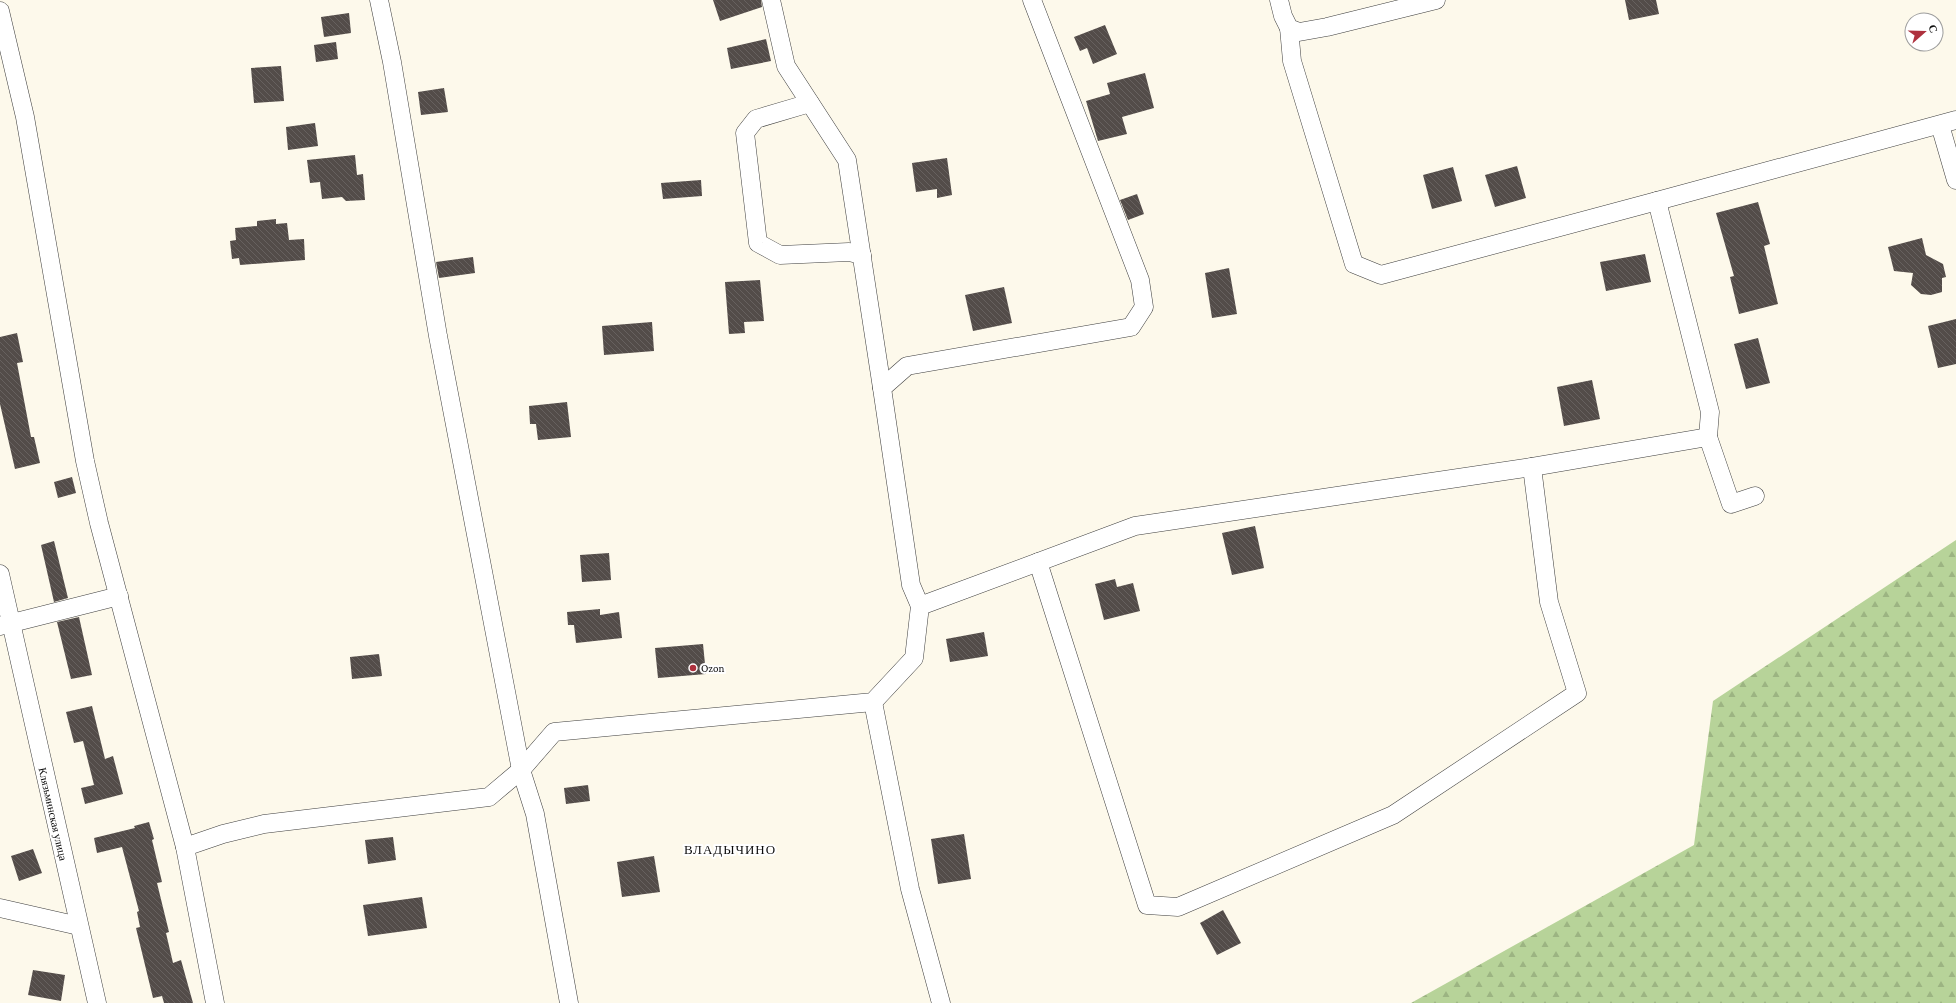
<svg xmlns="http://www.w3.org/2000/svg" width="1956" height="1003" font-family="'Crimson Pro',serif">
<defs>
<pattern id="forest-firs" width="22" height="20" patternUnits="userSpaceOnUse"><rect width="22" height="20" fill="#b7d399"/><path d="M5 1l3.5 6h-7zM16 11l3.5 6h-7z" fill="#9cb482"/></pattern>
<pattern id="building-back-hatch" width="6" height="6" patternUnits="userSpaceOnUse"><rect width="6" height="6" fill="#534c49"/><path d="M-1 5l2 2M0 0l6 6M5-1l2 2" fill="none" stroke="#67615f"/></pattern>
</defs>
<rect width="100%" height="100%" fill="#fdf9eb"/>
<!-- forest -->
<polygon fill="url(#forest-firs)" points="1956,540 1956,1003 1411,1003 1694,845 1713,701"/>
<!-- building -->
<g fill="url(#building-back-hatch)">
<polygon points="713,0 761,0 762,7 720,21"/>
<polygon points="1625,0 1656,0 1659,14 1629,20"/>
<polygon points="349,13 351,33 324,37 321,17"/>
<polygon points="1105,25 1117,54 1093,64 1087,48 1080,51 1074,37"/>
<polygon points="766,39 771,61 731,69 727,48"/>
<polygon points="336,42 338,59 316,62 314,45"/>
<polygon points="281,66 284,101 254,103 251,68"/>
<polygon points="1145,73 1154,108 1122,117 1127,134 1098,141 1086,101 1110,94 1107,83"/>
<polygon points="444,88 448,112 421,115 418,92"/>
<polygon points="315,123 318,146 288,150 286,127"/>
<polygon points="355,155 357,175 363,174 365,200 346,201 342,197 322,199 320,182 310,183 307,160"/>
<polygon points="947,158 952,195 937,198 937,189 916,192 912,163"/>
<polygon points="1517,166 1526,198 1495,207 1485,175"/>
<polygon points="1453,167 1462,201 1432,209 1423,175"/>
<polygon points="701,180 702,196 663,199 661,183"/>
<polygon points="1137,194 1144,214 1128,220 1120,200"/>
<polygon points="1758,202 1770,244 1764,246 1778,304 1739,314 1730,277 1734,276 1716,213"/>
<polygon points="276,219 276,224 287,223 289,240 304,239 305,260 240,265 239,258 232,259 230,241 236,240 235,228 257,226 257,221"/>
<polygon points="1922,238 1926,255 1943,264 1946,277 1942,278 1942,292 1931,295 1921,294 1911,285 1913,273 1894,271 1888,247"/>
<polygon points="1645,254 1651,282 1606,291 1600,262"/>
<polygon points="473,257 475,273 439,278 436,262"/>
<polygon points="1229,268 1237,314 1212,318 1205,273"/>
<polygon points="760,280 764,321 744,322 745,333 729,334 725,282"/>
<polygon points="1004,287 1012,323 973,331 965,295"/>
<polygon points="1956,319 1956,364 1938,368 1928,326"/>
<polygon points="652,322 654,351 604,355 602,326"/>
<polygon points="17,333 23,362 17,363 31,437 34,437 40,463 15,469 0,404 0,337"/>
<polygon points="1758,338 1770,383 1746,389 1734,344"/>
<polygon points="1592,380 1600,419 1564,426 1557,387"/>
<polygon points="567,402 571,437 538,440 536,424 530,424 529,406"/>
<polygon points="72,477 76,493 58,498 54,482"/>
<polygon points="1255,526 1264,568 1232,575 1222,533"/>
<polygon points="54,541 68,598 54,602 41,545"/>
<polygon points="609,553 611,580 582,582 580,555"/>
<polygon points="1115,579 1117,587 1133,583 1140,611 1104,620 1095,584"/>
<polygon points="600,609 600,615 619,612 622,638 576,643 574,625 568,625 567,612"/>
<polygon points="79,617 92,675 71,679 57,622"/>
<polygon points="984,632 988,656 950,662 946,639"/>
<polygon points="703,644 706,674 658,678 655,648"/>
<polygon points="379,654 382,676 352,679 350,657"/>
<polygon points="92,706 105,759 113,756 123,794 85,804 81,788 94,785 83,741 74,743 66,712"/>
<polygon points="588,785 590,801 566,804 564,788"/>
<polygon points="149,822 154,839 152,840 162,882 157,883 169,932 166,933 173,963 181,960 193,1003 164,1003 162,996 153,998 136,928 140,927 137,912 139,911 122,847 97,853 94,838 135,828 134,826"/>
<polygon points="964,834 971,879 938,884 931,839"/>
<polygon points="393,837 396,860 368,864 365,840"/>
<polygon points="33,849 42,873 19,881 11,856"/>
<polygon points="654,856 660,892 622,897 617,862"/>
<polygon points="422,897 427,928 368,936 363,905"/>
<polygon points="1223,910 1241,943 1217,955 1200,923"/>
<polygon points="33,970 65,975 61,1001 28,995"/>
</g>
<g fill="none" stroke-linecap="round" stroke-linejoin="round">
<defs>
<g id="minor">
<polyline points="379,0 392,62 438,336 521,770 535,814 569,1003"/>
<polyline points="771,0 786,66 847,160 882,388"/>
<polyline points="1279,0 1283,16 1289,28 1299,32 1327,27 1436,0"/>
<polyline points="0,11 25,117 85,461 99,523 185,847"/>
<polyline points="1289,28 1292,61 1354,264 1381,275 1657,201"/>
<polyline points="810,103 756,119 745,133 758,243 780,255 849,252 862,255"/>
<polyline points="1940,125 1956,180"/>
<polyline points="1708,437 1731,504 1755,496"/>
<polyline points="1038,562 1147,905 1178,907 1393,815 1577,693 1549,602 1532,467"/>
<polyline points="0,574 97,1003"/>
<polyline points="920,606 911,585 882,388 907,366 1131,327 1144,307 1140,280 1032,0"/>
<polyline points="0,626 119,596"/>
<polyline points="873,702 910,889 941,1003"/>
<polyline points="0,908 79,926"/>
<polyline points="215,1003 185,847 223,834 264,824 489,797 521,770 554,732 873,702 914,658 920,606 1135,526 1532,467 1708,437 1710,412 1657,201 1956,120"/>
</g>
</defs>
<!-- minor casing -->
<use href="#minor" stroke="#3e3e3e" stroke-width="19"/>
<!-- minor -->
<use href="#minor" stroke="#fff" stroke-width="18"/>
</g>
<!-- markers -->
<circle fill="#ae313e" stroke="#fff" stroke-width="1.5" cx="693" cy="668" r="4"/>
<g text-anchor="middle" dominant-baseline="central" stroke-width="4" stroke-linejoin="round" paint-order="stroke">
<!-- poi labels -->
<g font-size="11" fill="#0b0b0b" stroke="#fff" text-anchor="start">
<text x="701" y="668">Ozon</text>
</g>
<!-- street labels -->
<g font-size="11" fill="#0b0b0b" stroke="#fff">
<text transform="translate(53 814) rotate(77)">Клязьминская улица</text>
</g>
<!-- quarter labels -->
<g font-size="13" letter-spacing="1" fill="#0b0b0b" stroke="#fff">
<text x="730" y="849">ВЛАДЫЧИНО</text>
</g>
</g>
<!-- north arrow -->
<g transform="translate(1924 32) rotate(70)"><circle r="19" fill="#ffffff" stroke="#9d9d9d"/>
<path d="M0-3L7 15L0 10L-7 15Z" fill="#ae313e"/>
<text y="-6" font-size="11" font-weight="bold" text-anchor="middle" fill="#0b0b0b">С</text>
</g>
</svg>
